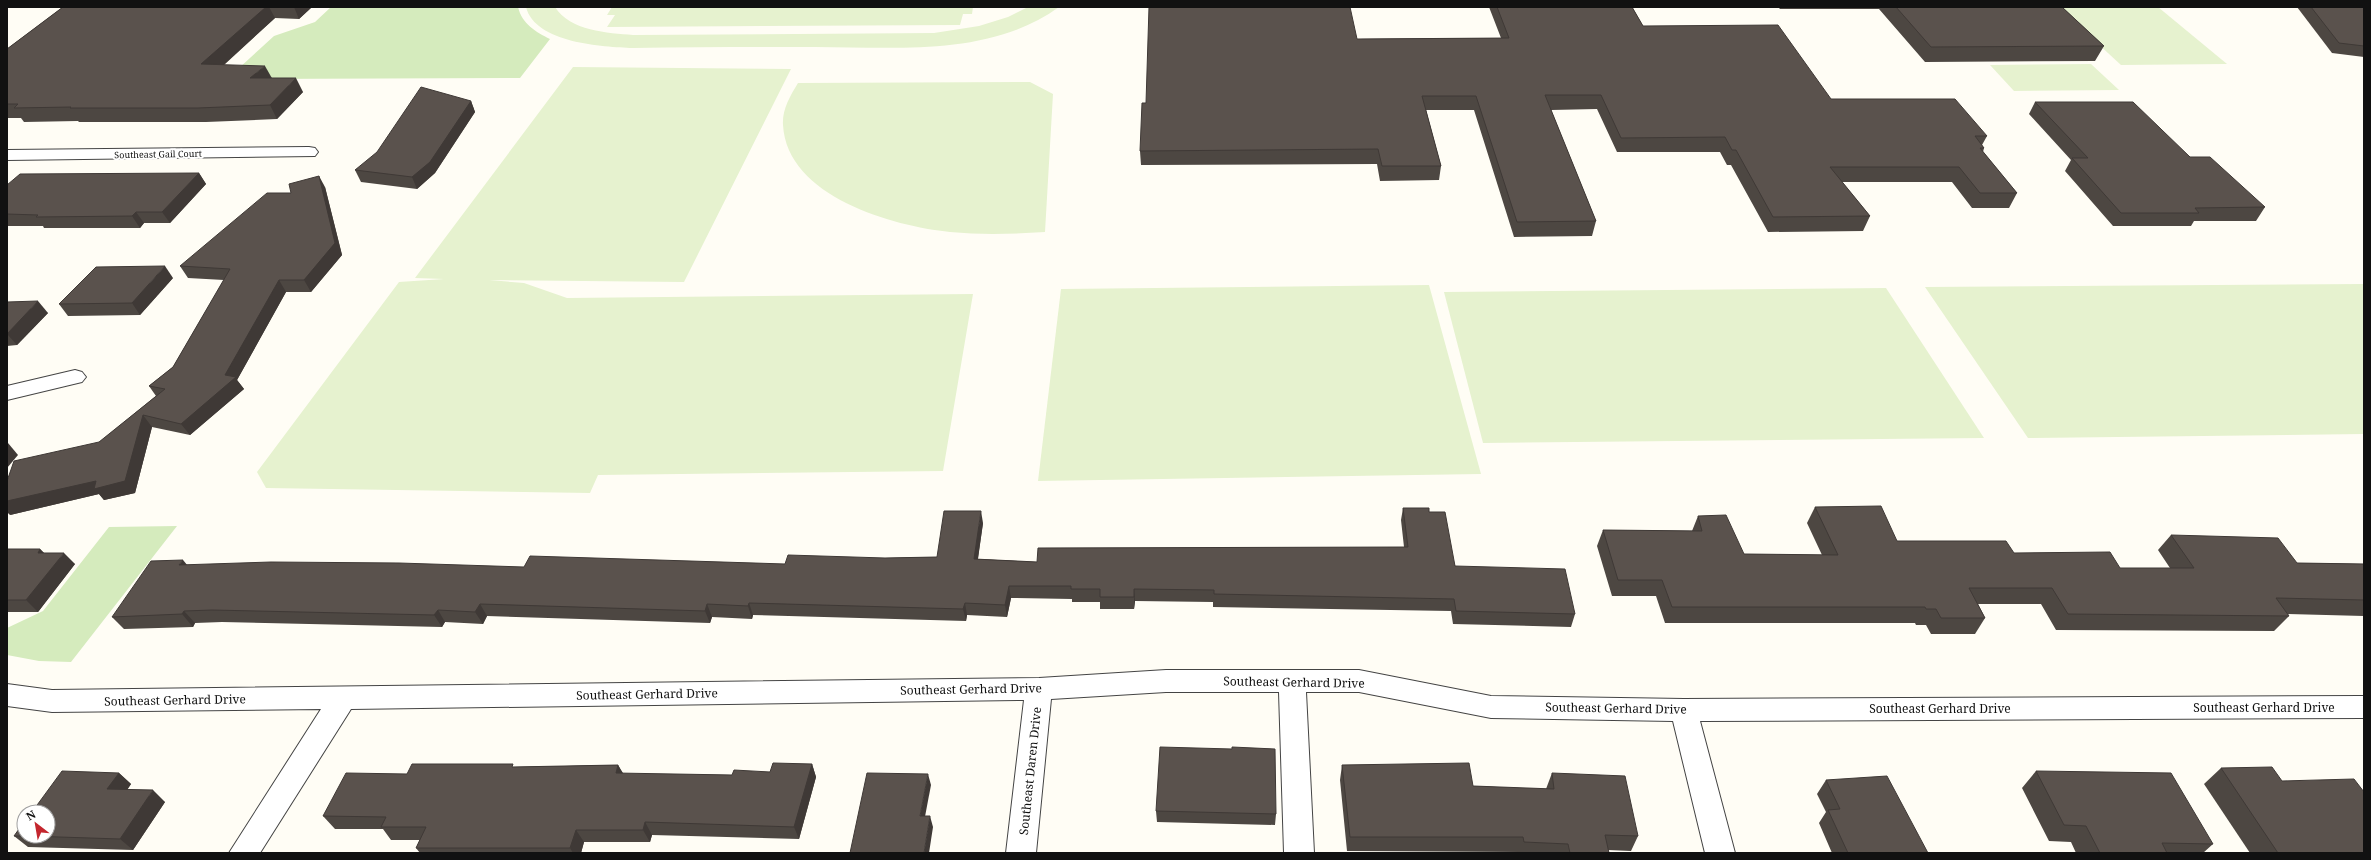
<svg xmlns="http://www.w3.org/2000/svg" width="2371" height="860" font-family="'Noto Serif',serif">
<rect width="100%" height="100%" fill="#fffdf5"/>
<!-- green -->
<g fill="#d5ebbd">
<path d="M331 7H518C522 24 536 32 550 39L520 78 227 79 274 36 315 22Z"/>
<polygon points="177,526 71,662 39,661 7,655 7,628 43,611 109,527"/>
</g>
<!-- pitch -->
<g fill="#e6f2cf">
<path d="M526 7H555C570 31 608 33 633 35L934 33 979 26 1008 17 1028 7H1059C990 57 895 47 815 47 754 47 693 47 633 48 603 47 535 43 526 7Z"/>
<polygon points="612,7 973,7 972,14 963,14 960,25 607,27 615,15 607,15"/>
<polygon points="2058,7 2158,7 2227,64 2121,65"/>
<polygon points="2091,64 2119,90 2014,91 1990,65"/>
<polygon points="573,67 791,69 684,282 489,280 524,283 567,298 973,294 943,471 598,475 590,493 266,488 257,472 399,282 444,279 415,278"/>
<path d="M1030 82 1053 94 1045 232C1013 234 982 235 950 232 893 226 787 197 783 125 782 110 790 96 798 83Z"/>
<polygon points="2364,284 2364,434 2028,438 1925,287"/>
<polygon points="1429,285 1481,474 1038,481 1061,289"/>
<polygon points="1886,288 1984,438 1483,443 1444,292"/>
</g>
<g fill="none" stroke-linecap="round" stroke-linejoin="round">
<defs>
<g id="minor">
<polygon points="309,147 315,148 318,152 315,156 7,160 7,150"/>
<polygon points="75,370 82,372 86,377 82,382 7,400 7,386"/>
<polygon points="1166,670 1359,670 1491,696 1684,699 2364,696 2364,718 1700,721 1735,853 1705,853 1673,721 1491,718 1359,692 1306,692 1314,853 1284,853 1279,692 1166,692 1051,699 1036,853 1006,853 1024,700 351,709 260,853 229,853 321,709 52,712 7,706 7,684 52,690 1039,678"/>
</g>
</defs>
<!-- minor casing -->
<use href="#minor" stroke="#444" stroke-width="2"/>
<!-- minor -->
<use href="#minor" fill="#fff" fill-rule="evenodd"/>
</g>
<!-- wall -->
<g fill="#4d4742">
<polygon points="63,7 312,7 299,19 275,18 224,65 272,78 303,92 277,119 206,122 79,122 78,121 24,122 21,118 7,118 7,49"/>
<polygon points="1489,7 1632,7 1643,26 1831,99 1987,136 1982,145 1984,148 1983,152 2017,193 2009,208 1972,208 1952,182 1842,182 1870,216 1863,231 1768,232 1731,165 1727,165 1720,152 1617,152 1597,109 1551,110 1596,221 1592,236 1514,237 1474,110 1426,110 1441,166 1439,180 1380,181 1377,164 1141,165 1140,151 1357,39 1501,38"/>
<polygon points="1778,7 2062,7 2104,46 2095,61 1925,62 1879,9 1780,9"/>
<polygon points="2297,7 2364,7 2364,57 2332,53"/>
<polygon points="471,101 475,112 435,173 417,189 361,182 355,170"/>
<polygon points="2035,102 2190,157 2265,207 2256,221 2194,221 2191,226 2113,226 2065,171 2071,160 2029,114"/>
<polygon points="199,173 206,184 170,223 144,223 140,228 44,228 43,226 7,226 7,185"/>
<polygon points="325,187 342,255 311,292 286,292 237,380 244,389 190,435 152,427 135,493 104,500 99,494 10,515 156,396 149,386 173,367 224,280 188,278 180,266 291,193"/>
<polygon points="173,278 140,315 68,316 59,304"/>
<polygon points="7,302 48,313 17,345 7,346"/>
<polygon points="1815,507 1897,541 2014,553 2120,568 2170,568 2158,550 2171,535 2297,563 2364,564 2364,616 2288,614 2289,616 2274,631 2056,630 2041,604 1978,604 1985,618 1975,634 1931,634 1926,625 1916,625 1915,623 1665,623 1656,596 1612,596 1597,546 1603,530 1692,531 1698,516 1744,554 1822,555 1807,523"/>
<polygon points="1403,508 1429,512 1455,566 1575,614 1571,627 1453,624 1451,611 1213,607 1213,602 1135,601 1134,609 1100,609 1100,602 1072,602 1072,599 1011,598 1007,617 967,615 966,621 753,615 752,619 712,617 710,623 487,616 483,624 445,622 442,627 222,622 195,623 193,627 124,629 112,617 187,565 524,567 785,564 885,558 937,557 983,523 978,559 1037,562 1404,547 1401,520"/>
<polygon points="7,549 40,549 44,553 75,564 38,612 7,612"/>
<polygon points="1232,749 1276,814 1275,825 1157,822 1156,811"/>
<polygon points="812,764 816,777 799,839 652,835 650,842 584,842 581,853 420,853 416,848 420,840 391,840 383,829 335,829 323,816 407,774 515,767 618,765 623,774 732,775 770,772"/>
<polygon points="1342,765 1473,786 1546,789 1552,773 1638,836 1631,851 1608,850 1609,853 1518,853 1518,852 1347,851 1340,780"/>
<polygon points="2221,768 2282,781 2364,853 2250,853 2204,784"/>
<polygon points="2036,771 2213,844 2203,853 2076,853 2071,842 2049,841 2022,788"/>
<polygon points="119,773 131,784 127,790 165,802 133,850 28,847 14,836"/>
<polygon points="1826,780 1928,853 1832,853 1819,823 1826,812 1817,794"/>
</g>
<!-- shaded-wall -->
<g fill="#3f3936">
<polygon points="266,7 269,7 275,18 209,78 201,64"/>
<polygon points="294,7 312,7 299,19"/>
<polygon points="265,66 273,80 250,78"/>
<polygon points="296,78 303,92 277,119 270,105"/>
<polygon points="471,101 475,112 435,173 417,189 412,177"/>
<polygon points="199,173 206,184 170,223 162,212"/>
<polygon points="319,176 325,187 342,255 311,292 304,280"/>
<polygon points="136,212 144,223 140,228 132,216"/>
<polygon points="165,266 173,278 140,315 132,303"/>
<polygon points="279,280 286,292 237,380 244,389 190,435 181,424 225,375"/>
<polygon points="38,301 48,313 17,345 7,334"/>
<polygon points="143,415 152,427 135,493 104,500 99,494 10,515 7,512 7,501"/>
<polygon points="8,443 18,455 7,468 7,444"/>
<polygon points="981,511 983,523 976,571 974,559"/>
<polygon points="40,549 52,561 38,553"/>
<polygon points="64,553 75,564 38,612 26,600"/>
<polygon points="183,560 193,572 179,565"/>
<polygon points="1009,586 1011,598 1007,617 1005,605"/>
<polygon points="1134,589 1135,601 1134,609"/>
<polygon points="749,603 753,615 752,619 748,606"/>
<polygon points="965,603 967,615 966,621 963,609"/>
<polygon points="480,604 487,616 483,624 475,612"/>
<polygon points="707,604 712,617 710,623 705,611"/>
<polygon points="438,610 445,622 442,627 434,615"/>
<polygon points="184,611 195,623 193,627 182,614"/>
<polygon points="812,764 816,777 799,839 794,827"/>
<polygon points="618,765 626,778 616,773"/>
<polygon points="119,773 131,784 120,800 107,789"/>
<polygon points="928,774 931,785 923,827 920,816"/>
<polygon points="153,790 165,802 133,850 120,839"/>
<polygon points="930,816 933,827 929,853 924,853"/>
<polygon points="645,822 652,835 650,842 643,830"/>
<polygon points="576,830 584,842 581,853 573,853 570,848"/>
</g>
<!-- building -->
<g fill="#5a524d" stroke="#3f3936">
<polygon points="63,7 266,7 201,64 265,66 250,78 296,78 270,105 198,108 70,108 71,107 14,108 18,104 7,104 7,49"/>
<polygon points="1149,7 1350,7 1357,39 1509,38 1497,7 1632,7 1643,26 1778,25 1831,99 1955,99 1987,136 1975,136 1984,148 1980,148 2017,193 1980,193 1959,167 1830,167 1870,216 1773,217 1736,150 1732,150 1725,137 1621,138 1601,95 1545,95 1596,221 1517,222 1476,96 1422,96 1441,166 1382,166 1378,149 1140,151 1142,103 1146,103"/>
<polygon points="1896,7 2062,7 2104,46 1931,47"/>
<polygon points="2311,7 2364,7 2364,46 2339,43"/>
<polygon points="421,87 471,101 430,162 412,177 355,170 377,152"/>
<polygon points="2035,102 2133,102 2190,157 2210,157 2265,207 2195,208 2199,213 2121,213 2072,158 2088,158"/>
<polygon points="199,173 162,212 136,212 132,216 36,217 38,215 7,214 7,185 20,174"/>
<polygon points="319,176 335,243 304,280 279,280 225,375 236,377 181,424 143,415 125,481 94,489 96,481 7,501 7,481 14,461 99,442 165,389 149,386 173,367 230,269 180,266 267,193 291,193 289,184"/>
<polygon points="165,266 132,303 59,304 96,267"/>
<polygon points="38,301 7,334 7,302"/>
<polygon points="1881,506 1897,541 2006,541 2014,553 2110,552 2120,568 2194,568 2171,535 2278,538 2297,563 2364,564 2364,600 2276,598 2289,616 2068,614 2052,588 1969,588 1985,618 1941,618 1936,609 1926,609 1925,607 1672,607 1662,580 1618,580 1603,530 1702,531 1698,516 1726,515 1744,554 1838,555 1815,507"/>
<polygon points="1403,508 1429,508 1429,512 1445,512 1455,566 1565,569 1575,614 1456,611 1454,599 1214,594 1214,590 1134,589 1134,597 1100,597 1100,589 1071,589 1071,586 1009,586 1005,605 965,603 963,609 749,603 748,606 707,604 705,611 480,604 475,612 438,610 434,615 212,610 184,611 182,614 112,617 151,561 183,560 179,565 271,562 399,563 524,567 530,556 785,564 788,555 885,558 937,557 944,511 981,511 974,559 1037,562 1038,548 1408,547"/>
<polygon points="7,549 40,549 38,553 64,553 26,600 7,600"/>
<polygon points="1160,747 1232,749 1232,747 1275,749 1276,814 1156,811"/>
<polygon points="773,763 812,764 794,827 645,822 643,830 576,830 570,848 416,848 426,827 381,827 386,817 323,816 346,773 407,774 412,764 513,764 512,767 618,765 616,773 732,775 734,770 770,772"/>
<polygon points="1469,763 1473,786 1554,789 1552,773 1625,776 1638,836 1605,835 1609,853 1570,853 1568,844 1524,842 1523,837 1350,837 1342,765"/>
<polygon points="2272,767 2282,781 2354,779 2364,792 2364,853 2278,853 2221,768"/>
<polygon points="62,771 119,773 107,789 153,790 120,839 29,836 48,836 48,812 32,812"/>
<polygon points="2036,771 2171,773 2213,844 2162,843 2167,853 2100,853 2086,826 2064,825"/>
<polygon points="867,773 928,774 920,816 930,816 924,853 850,853"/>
<polygon points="1887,776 1928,853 1848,853 1828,810 1840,809 1826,780"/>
<polygon points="24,822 24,836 14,836"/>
</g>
<g text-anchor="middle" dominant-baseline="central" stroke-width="4" stroke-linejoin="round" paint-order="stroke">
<!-- far-street labels -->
<g font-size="9" fill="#111" stroke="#fff">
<text transform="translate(158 154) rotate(-1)">Southeast Gail Court</text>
</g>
<!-- near-street labels -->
<g font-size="12" fill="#111" stroke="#fff">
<text transform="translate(1294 682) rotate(1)">Southeast Gerhard Drive</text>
<text transform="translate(971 689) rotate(-1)">Southeast Gerhard Drive</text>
<text transform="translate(647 694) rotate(-1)">Southeast Gerhard Drive</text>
<text transform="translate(175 700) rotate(-1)">Southeast Gerhard Drive</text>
<text x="2264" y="707">Southeast Gerhard Drive</text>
<text transform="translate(1616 708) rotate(1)">Southeast Gerhard Drive</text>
<text x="1940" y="708">Southeast Gerhard Drive</text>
<text transform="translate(1030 771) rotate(-84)">Southeast Daren Drive</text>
</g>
</g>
<!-- border -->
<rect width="2371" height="860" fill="none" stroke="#111111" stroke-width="16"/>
<!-- north arrow -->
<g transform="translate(36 824) rotate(329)"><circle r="19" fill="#ffffff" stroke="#a0a0a0"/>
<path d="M0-3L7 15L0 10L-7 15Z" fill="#c4262e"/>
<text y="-6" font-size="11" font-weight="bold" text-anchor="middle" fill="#111111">N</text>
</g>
</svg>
